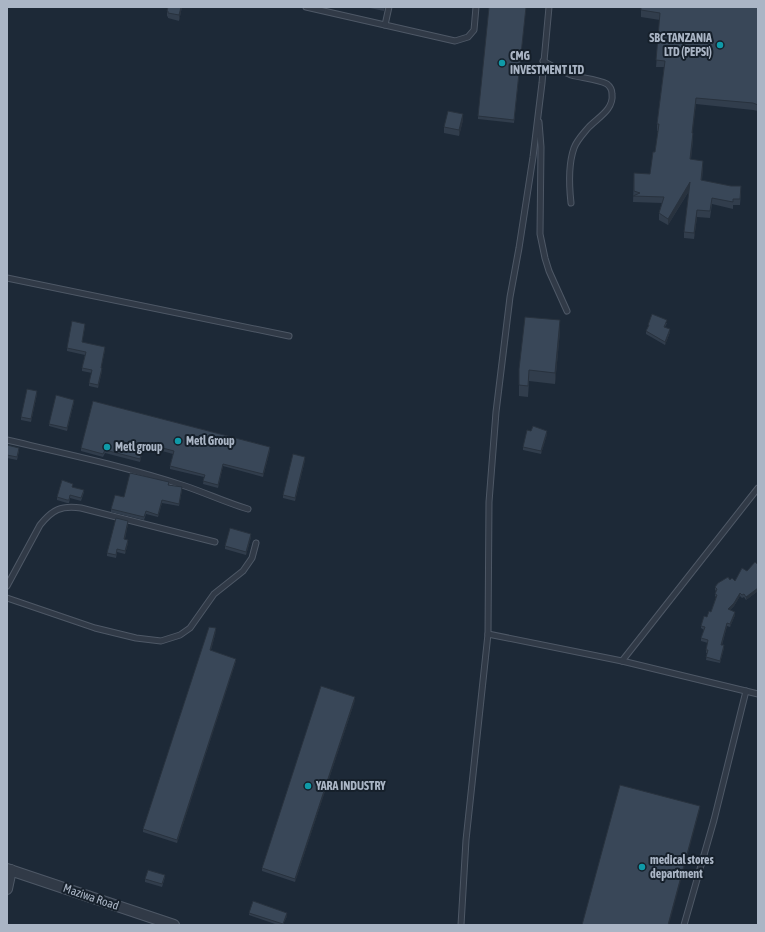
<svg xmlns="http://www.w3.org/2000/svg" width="765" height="932" font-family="'Asap Condensed',sans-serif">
<rect width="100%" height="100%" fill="#1d2937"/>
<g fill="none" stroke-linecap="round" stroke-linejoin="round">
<defs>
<g id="lane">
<polyline points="306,7 455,41 468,37 474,30 476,7"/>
<polyline points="385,25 389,7"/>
<path d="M543 61C552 66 561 71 571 75 581 78 598 79 607 84 611 87 612 90 612 94 614 110 597 118 588 128 583 134 577 140 574 148 568 165 569 185 571 203"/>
<polyline points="539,122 541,147 540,234 545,258 549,271 567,311"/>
<polyline points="7,278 289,336"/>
<path d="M7 440C67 454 127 467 185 486 206 493 227 503 248 509"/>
<path d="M7 586 40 525C52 510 61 505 81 508L215 542"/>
<polyline points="7,598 95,628 136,638 161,641 180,635 190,628 214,594 243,571 252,558 256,543"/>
<polyline points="488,634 622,661 758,694"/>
<polyline points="622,661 758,488"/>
<polyline points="461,925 466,840 488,634 489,502 496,412 510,297 519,248 533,157 542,83 549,7"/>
<polyline points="684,925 714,820 746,691"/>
</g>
<g id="street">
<polyline points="7,869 174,925"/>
<polyline points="7,889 11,870"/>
</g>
</defs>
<!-- lane casing -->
<use href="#lane" stroke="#4e5866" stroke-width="7"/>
<!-- street casing -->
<use href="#street" stroke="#4e5866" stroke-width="12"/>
<!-- lane -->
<use href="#lane" stroke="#313a47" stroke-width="5"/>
<!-- street -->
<use href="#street" stroke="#313a47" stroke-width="10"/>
</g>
<!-- wall -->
<g fill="#313d4c">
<polygon points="168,7 182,7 179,21 168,18 168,17 167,16 167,11"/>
<polygon points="365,7 385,7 384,11"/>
<polygon points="526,7 514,123 478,119 478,116"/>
<polygon points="641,7 758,7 758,111 753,110 696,104 692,133 693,140 691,159 703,167 702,180 741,193 740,205 733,205 733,209 712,204 710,218 697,217 694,239 684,238 684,232 689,191 668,225 659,220 659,213 662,203 633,202 634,173 650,174 655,152 658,131 657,131 657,124 664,67 656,67 660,20 641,17"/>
<polygon points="463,120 459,136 444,133 444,127"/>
<polygon points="667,323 665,327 670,332 665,345 646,334 646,331 648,327 648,325"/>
<polygon points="85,327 82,342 105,350 101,368 102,371 98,388 89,386 89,383 92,373 82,371 82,368 85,355 67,351 67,348"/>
<polygon points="560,331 555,384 529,381 528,397 519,396 519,369"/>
<polygon points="37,394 31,422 21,420 21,417"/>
<polygon points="93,401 270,450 263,477 223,466 218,488 203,484 204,477 170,469 170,466 173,454 144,446 140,462 105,453 103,457 81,451 81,448"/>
<polygon points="74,402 67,431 49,426 49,424"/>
<polygon points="531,431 547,434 541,454 523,450 523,447"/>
<polygon points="7,445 19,451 17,460 7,458"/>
<polygon points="305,460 295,501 283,498 283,495"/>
<polygon points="169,485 182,490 179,506 162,503 158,517 146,514 144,520 111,512 111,509 124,497"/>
<polygon points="73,487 84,492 81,501 70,498 69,503 67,503 57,500 57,497"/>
<polygon points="128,524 125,539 128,543 125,554 117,552 116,558 107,556 107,553"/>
<polygon points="251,537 246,555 225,549 225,546"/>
<polygon points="758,565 758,591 746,600 744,597 742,598 740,596 734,606 730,610 735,615 730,627 727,626 722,645 724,648 720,663 706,660 707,653 706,653 706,650 708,643 701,641 701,638 704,630 701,628 701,626 711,612 716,597 715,596 715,594 716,591 715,590 715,587 730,580 735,581 747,571"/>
<polygon points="216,631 211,650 236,661 177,843 143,832 143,829"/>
<polygon points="355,700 295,882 262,871 262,868"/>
<polygon points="165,877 162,887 145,882 145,879"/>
<polygon points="249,913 287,916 283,925 278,925 249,915"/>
</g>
<!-- shaded-wall -->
<g fill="#28323e">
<polygon points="181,7 182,7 179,21 179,15"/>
<polygon points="696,98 696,104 692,140 692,133"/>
<polygon points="463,114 463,120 459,136 459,130"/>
<polygon points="693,133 693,140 690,165 690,159"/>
<polygon points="703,161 703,167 701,186 701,180"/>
<polygon points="690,182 690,189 668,225 668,219"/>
<polygon points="697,210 697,217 694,239 694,233"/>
<polygon points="560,320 560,331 555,384 555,373"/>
<polygon points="670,329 670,332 665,345 665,342"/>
<polygon points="105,347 105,350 101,370 101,368"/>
<polygon points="102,368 102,371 98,388 98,385"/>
<polygon points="37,391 37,394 31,422 31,419"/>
<polygon points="74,400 74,402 67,431 67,428"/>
<polygon points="547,431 547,434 541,454 541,451"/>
<polygon points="144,443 144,446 140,462 140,459"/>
<polygon points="270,447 270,450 263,477 263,474"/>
<polygon points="305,457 305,460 295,501 295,498"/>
<polygon points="223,464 223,466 218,488 218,485"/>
<polygon points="182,487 182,490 179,506 179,504"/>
<polygon points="162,500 162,503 158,517 158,515"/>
<polygon points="128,521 128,524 124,542 124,539"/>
<polygon points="251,534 251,537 246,555 246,552"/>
<polygon points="128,540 128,543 125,554 125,551"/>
<polygon points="758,588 758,591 746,600 746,597"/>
<polygon points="740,593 740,596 734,606 728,612 728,609"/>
<polygon points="735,612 735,615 730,627 730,624"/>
<polygon points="727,623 727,626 721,647 721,645"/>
<polygon points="216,628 216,631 210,653 210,650"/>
<polygon points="724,645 724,648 720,663 720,661"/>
<polygon points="236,659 236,661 177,843 177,840"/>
<polygon points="355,697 355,700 295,882 295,879"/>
<polygon points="700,806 700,809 669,925 668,925"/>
<polygon points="287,913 287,916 283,925"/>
</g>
<!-- building -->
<g fill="#394758" stroke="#28323e">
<polygon points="168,7 181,7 179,15 168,13 168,11 167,11"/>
<polygon points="489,7 526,7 514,120 478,116"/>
<polygon points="641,7 758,7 758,105 753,103 696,98 692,133 693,133 690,159 703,161 701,180 731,186 741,186 740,199 733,199 733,202 712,198 710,211 697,210 694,233 684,232 690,182 668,219 659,213 664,197 633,196 640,193 634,191 634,173 650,174 653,152 655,152 659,124 657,124 665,61 656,60 660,13 641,10"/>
<polygon points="448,111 463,114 459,130 444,127"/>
<polygon points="652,314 667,320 664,327 670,329 665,342 646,331 649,325 648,325"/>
<polygon points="525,317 560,320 555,373 529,370 528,386 519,385 519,369"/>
<polygon points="72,321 85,324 82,342 105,347 101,368 102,368 98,385 89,383 92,370 82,368 86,352 67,348"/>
<polygon points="27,389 37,391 31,419 21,417"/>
<polygon points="56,395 74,400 67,428 49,424"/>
<polygon points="93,401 270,447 263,474 223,464 218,485 203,481 205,475 170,466 174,451 144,443 140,459 105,450 103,454 81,448"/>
<polygon points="533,426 547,431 541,451 523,447 527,430 531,431"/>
<polygon points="7,445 19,448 17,457 7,455"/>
<polygon points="293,454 305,457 295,498 283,495"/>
<polygon points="130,473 169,482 168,485 182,487 179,504 162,500 158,515 146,511 144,517 111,509 115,495 124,497"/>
<polygon points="62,480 73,484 72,487 84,490 81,498 70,495 69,500 67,500 57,497"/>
<polygon points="116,518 128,521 124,539 128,540 125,551 117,549 116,555 107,553"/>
<polygon points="230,528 251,534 246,552 225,546"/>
<polygon points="755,562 758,565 758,588 746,597 744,594 742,595 740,593 734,603 728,609 735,612 730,624 727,623 721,645 724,645 720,661 706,657 708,650 706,650 708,640 701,638 705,627 701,626 704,616 707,617 709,611 711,612 717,595 715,594 717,589 715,587 718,583 728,577 730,580 732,578 735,581 742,568 747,571"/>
<polygon points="209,627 216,628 210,650 236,659 177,840 143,829"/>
<polygon points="321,686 355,697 295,879 262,868"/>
<polygon points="620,785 700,806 668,925 582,925"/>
<polygon points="148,870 165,875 162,884 145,879"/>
<polygon points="253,901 287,913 283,924 249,913"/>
</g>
<!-- markers -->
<g fill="#0f9aa8" stroke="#16202b" stroke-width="1.5">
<circle cx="720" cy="45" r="4"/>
<circle cx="502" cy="63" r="4"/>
<circle cx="178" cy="441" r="4"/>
<circle cx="107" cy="447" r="4"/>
<circle cx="308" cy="786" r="4"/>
<circle cx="642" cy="867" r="4"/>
</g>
<g text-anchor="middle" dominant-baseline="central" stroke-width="4" stroke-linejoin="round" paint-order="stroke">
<!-- poi labels -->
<g font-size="12" font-weight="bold" fill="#aab5c5" stroke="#16202b" text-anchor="start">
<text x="712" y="38" text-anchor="end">SBC TANZANIA<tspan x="712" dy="14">LTD (PEPSI)</tspan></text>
<text x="510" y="56">CMG<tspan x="510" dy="14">INVESTMENT LTD</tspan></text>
<text x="186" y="441">Metl Group</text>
<text x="115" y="447">Metl group</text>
<text x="316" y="786">YARA INDUSTRY</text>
<text x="650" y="860">medical stores<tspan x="650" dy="14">department</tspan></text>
</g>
<!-- street labels -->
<g font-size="12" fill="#aab5c5" stroke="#16202b">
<text transform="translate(91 897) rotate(19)">Maziwa Road</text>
</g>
</g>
<!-- border -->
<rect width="765" height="932" fill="none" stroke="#aab5c5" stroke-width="16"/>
</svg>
